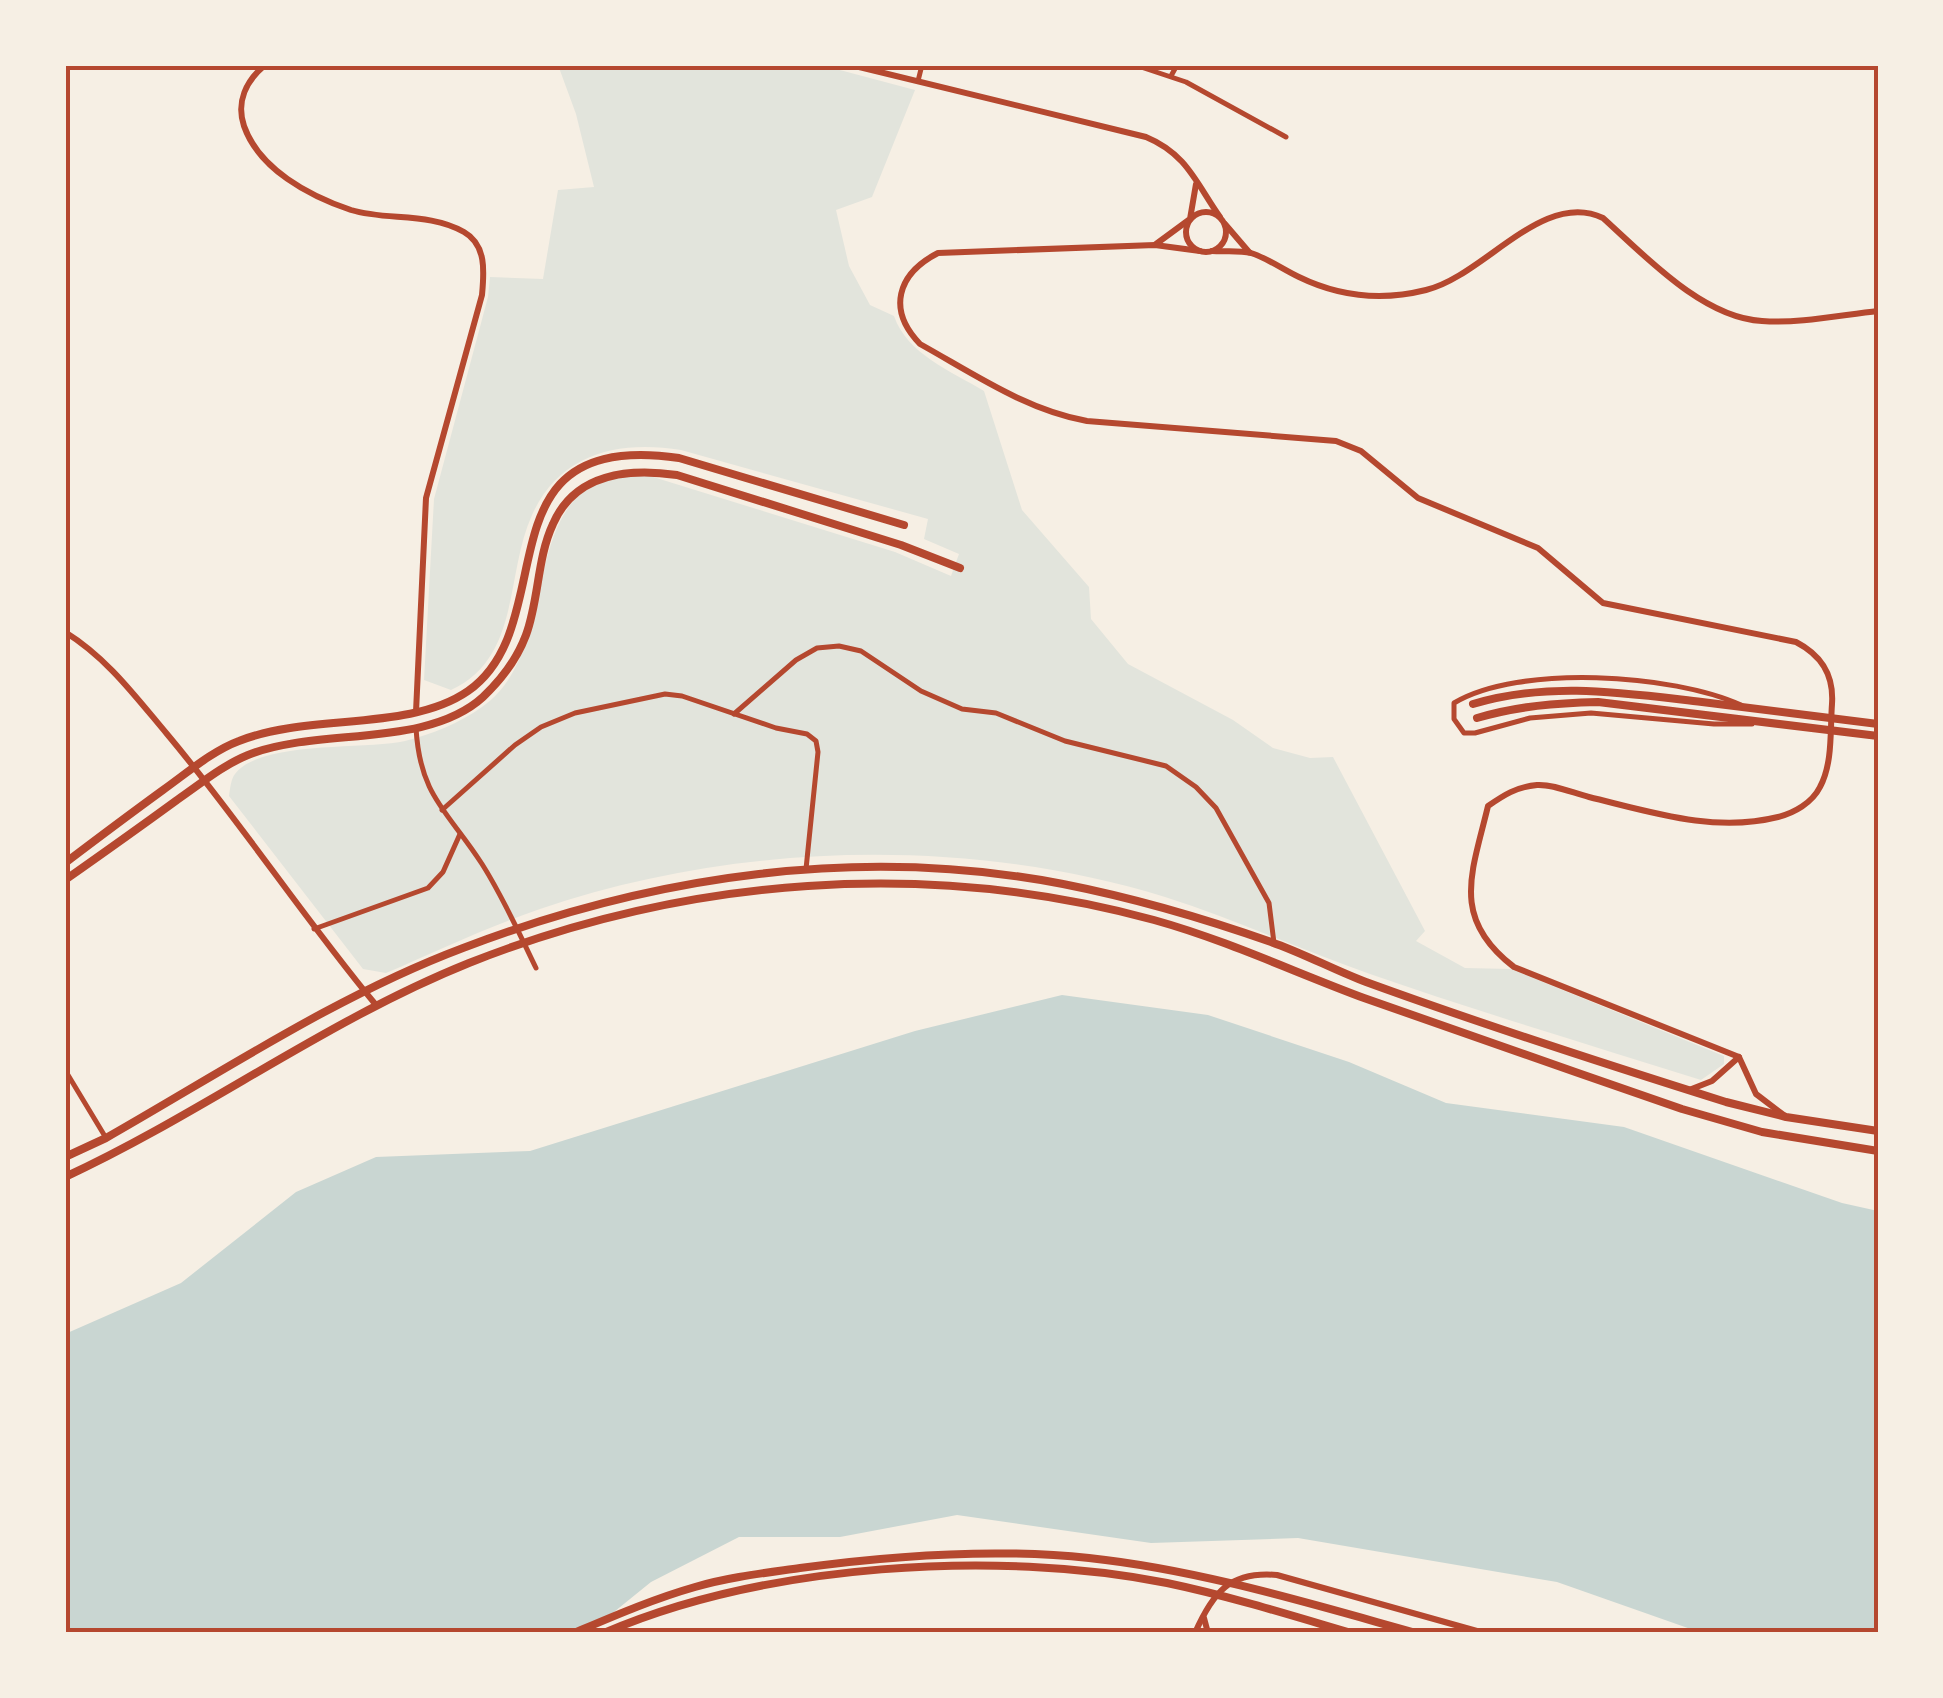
<svg xmlns="http://www.w3.org/2000/svg" width="1943" height="1698" font-family="Figtree,sans-serif">
<rect width="100%" height="100%" fill="#f6efe4"/>
<!-- green -->
<path fill="#e2e4dc" d="M558 65H821L915 90 872 197 836 210 849 266 870 305 894 316C907 354 951 371 984 391L1022 510 1089 587 1091 619 1128 664 1233 720 1273 748 1310 758 1333 757 1425 931 1416 941 1465 968 1511 969 1724 1056V1064L1701 1080C1591 1045 1479 1012 1370 974 1301 950 1235 919 1165 897 968 836 735 842 540 909 487 927 437 951 386 973L363 969 229 796C230 789 231 779 235 774 260 740 367 750 405 741 432 734 460 723 482 707 557 655 522 519 597 483 614 476 633 476 650 476L895 552 951 576 959 554 924 539 928 519 681 450C619 440 560 453 532 515 505 574 521 658 451 690L424 680 434 499 488 297 490 277 543 279 558 190 594 187 576 114Z"/>
<!-- water -->
<polygon fill="#c9d6d2" points="1062,995 1208,1015 1349,1062 1446,1103 1624,1127 1842,1203 1878,1211 1878,1633 1702,1633 1557,1582 1298,1538 1151,1543 957,1515 840,1537 739,1537 651,1582 588,1633 65,1633 65,1334 181,1283 296,1192 376,1157 530,1151 915,1031"/>
<g fill="none" stroke-linecap="round" stroke-linejoin="round">
<!-- minor -->
<g stroke="#b5482f" stroke-width="5">
<polyline points="1135,65 1186,82 1286,137"/>
<polyline points="1171,76 1177,65"/>
<polyline points="918,81 922,65"/>
<path d="M1741 705C1673 674 1519 664 1454 703V719L1464 733H1475L1530 718 1591 713 1714 724H1752"/>
<polyline points="734,714 796,660 817,648 839,646 861,651 921,691 962,709 996,713 1065,741 1166,766 1196,787 1216,808 1269,903 1274,943"/>
<path d="M416 728C420 797 448 811 482 864 503 897 519 933 536 968"/>
<polyline points="442,810 515,745 541,727 575,713 665,694 682,696 776,728 807,734 816,741 818,752 806,869"/>
<polyline points="314,929 428,888 443,872 460,834"/>
<polyline points="65,1070 106,1138"/>
</g>
<!-- tertiary -->
<g stroke="#b5482f" stroke-width="6">
<path d="M265 65C246 81 236 102 244 126 259 169 309 196 351 210 387 221 429 212 464 232 487 245 484 273 482 295L426 498 416 712"/>
<path d="M851 65 1146 137C1187 154 1196 183 1220 217"/>
<circle cx="1206" cy="232" r="20"/>
<polyline points="1225,224 1249,252"/>
<polyline points="1156,244 1190,219 1196,184"/>
<path d="M1200 251 1155 245 938 253C897 274 887 310 920 344 974 374 1026 410 1087 421L1336 441 1361 451 1418 498 1538 548 1603 603 1796 642C1821 655 1834 674 1832 704 1830 730 1833 763 1820 787 1812 803 1794 813 1778 817 1714 833 1651 812 1589 797 1573 793 1553 784 1537 785 1516 787 1504 795 1488 806 1472 873 1450 918 1514 967L1739 1057"/>
<path d="M1212 251C1224 252 1239 250 1251 253 1267 258 1284 270 1299 277 1340 297 1382 301 1426 290 1484 276 1543 189 1603 218 1645 256 1703 318 1762 321 1799 324 1841 315 1878 311"/>
<path d="M65 632C107 658 135 696 167 734 240 821 303 917 376 1005"/>
<polyline points="1689,1090 1712,1081 1739,1057 1756,1094 1785,1116"/>
<polyline points="1204,1618 1208,1633"/>
<path d="M1195 1633C1213 1592 1230 1571 1277 1575L1484 1633"/>
</g>
<!-- secondary -->
<g stroke="#b5482f" stroke-width="8">
<path d="M1473 704C1550 681 1624 693 1702 702 1761 709 1819 717 1878 724"/>
<path d="M1477 718C1518 706 1556 703 1598 702L1878 736"/>
<path d="M65 863C98 838 130 814 163 790 187 773 212 751 239 741 309 713 409 732 468 691 566 622 474 429 679 458L904 525"/>
<path d="M65 880C102 854 140 827 177 800 199 785 223 765 248 755 317 727 426 749 483 697 501 680 517 659 526 635 539 600 537 558 553 524 575 473 629 468 677 475L901 545 960 568"/>
</g>
<!-- primary -->
<g stroke="#b5482f" stroke-width="8">
<path d="M65 1157 106 1138C222 1072 338 995 463 948 654 875 861 845 1063 884 1134 898 1203 918 1271 942 1303 953 1334 970 1366 982 1484 1025 1605 1064 1726 1102L1786 1117 1878 1131"/>
<path d="M65 1177C203 1113 327 1020 469 963 686 877 927 858 1154 920 1226 940 1294 972 1364 998 1470 1036 1576 1072 1682 1109L1762 1132 1878 1151"/>
<path d="M574 1633C614 1616 653 1599 695 1587 729 1577 765 1573 800 1568 895 1555 994 1548 1089 1558 1200 1570 1308 1603 1416 1633"/>
<path d="M604 1633C765 1564 995 1549 1167 1583 1229 1596 1290 1615 1351 1633"/>
</g>
</g>
<!-- border -->
<rect width="1943" height="1698" fill="none" stroke="#f6efe4" stroke-width="135"/>
<rect x="68" y="68" width="1808" height="1562" fill="none" stroke="#b5482f" stroke-width="4"/>
</svg>
